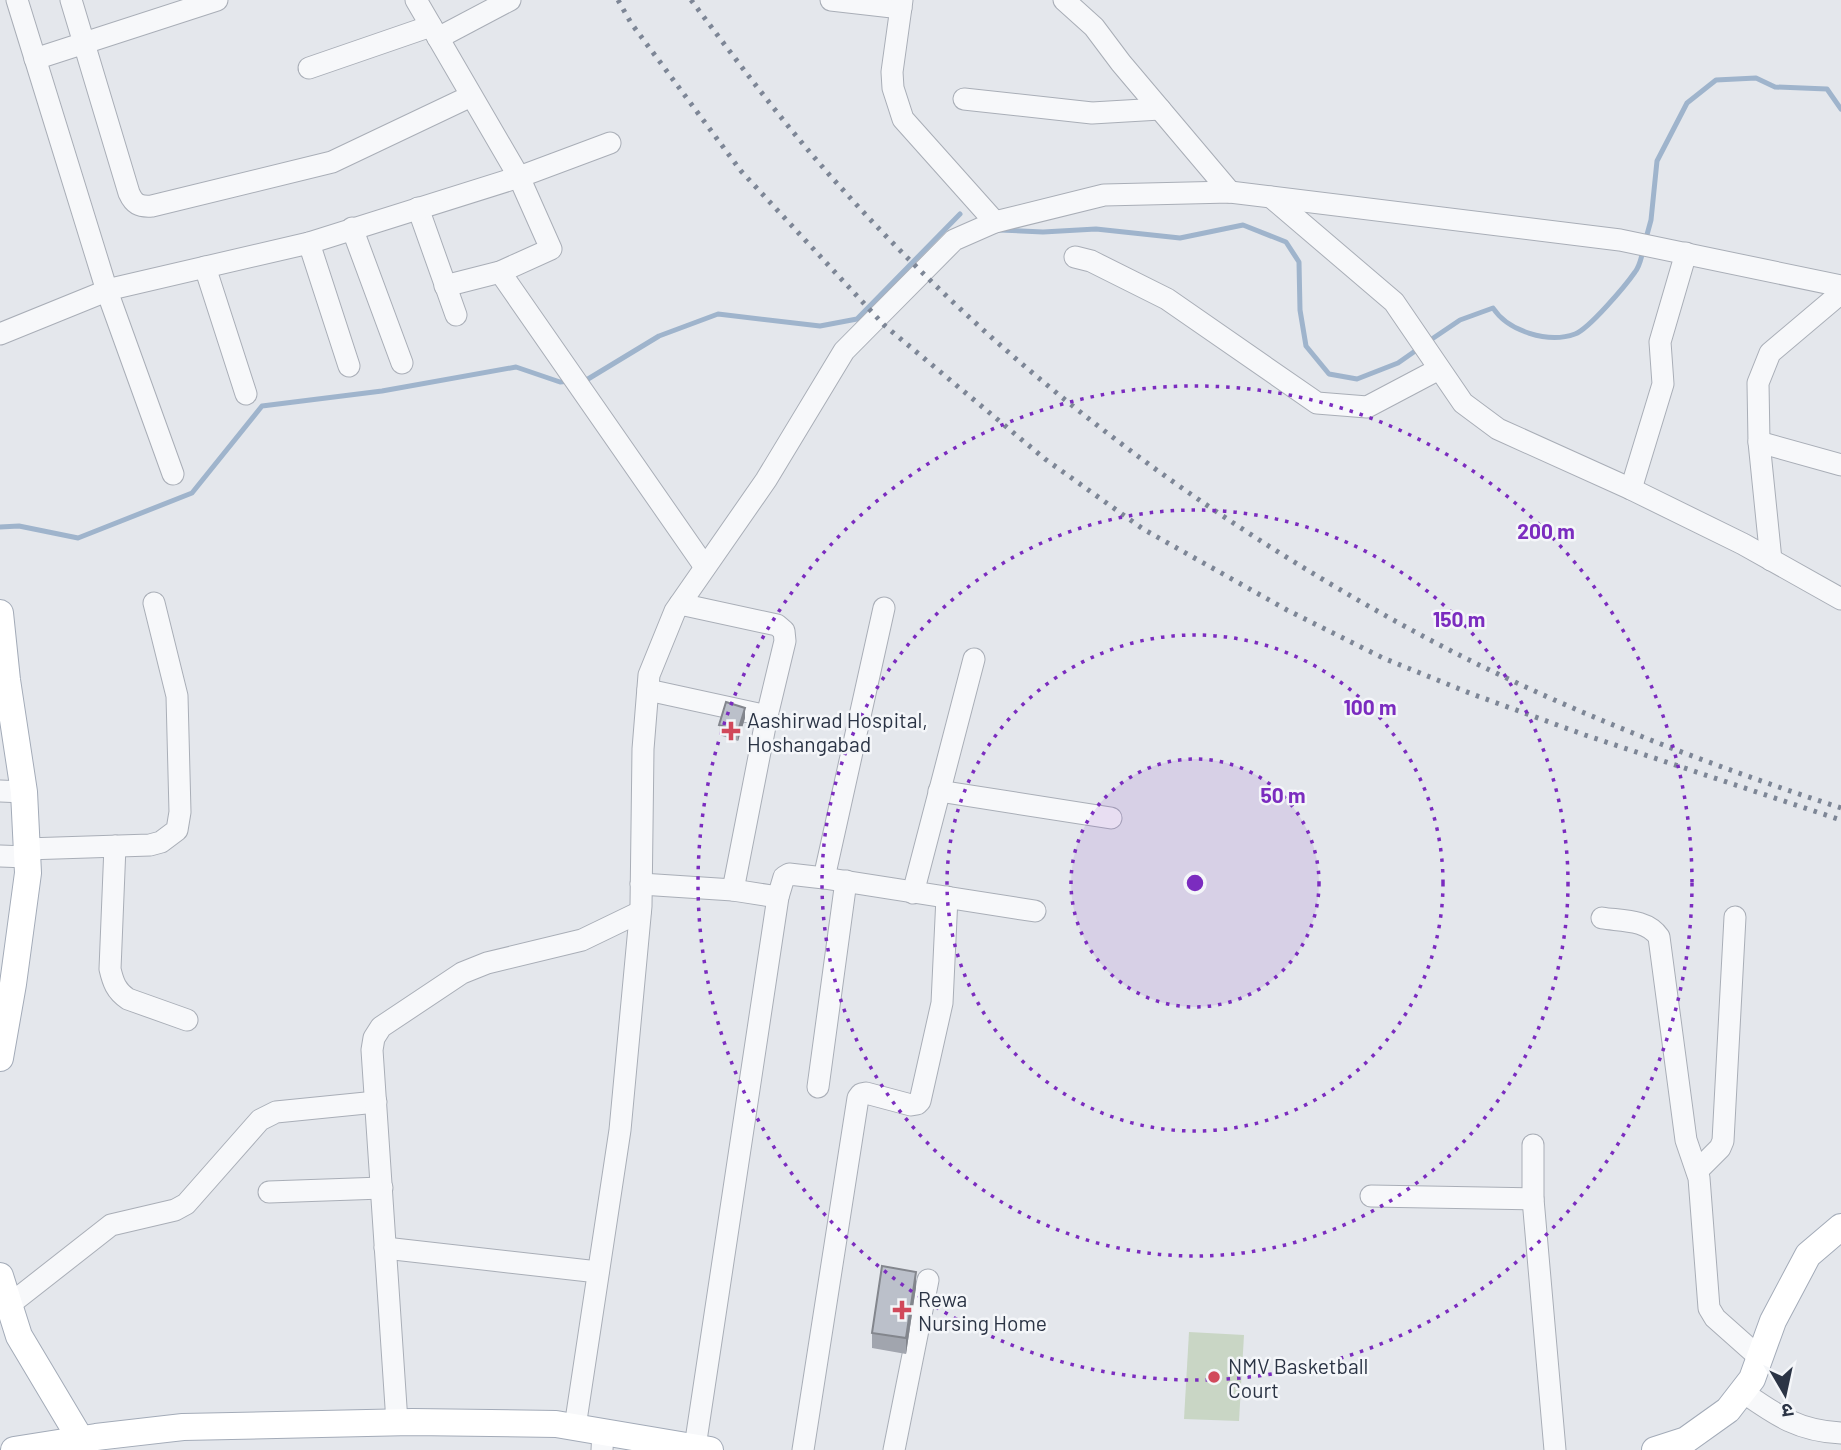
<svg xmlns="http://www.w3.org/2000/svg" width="1841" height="1450" font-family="Barlow,'Noto Sans Devanagari',sans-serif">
<rect width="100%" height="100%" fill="#e4e7ec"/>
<!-- green -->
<polygon fill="#c9d6c5" points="1189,1332 1244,1335 1239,1421 1184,1419"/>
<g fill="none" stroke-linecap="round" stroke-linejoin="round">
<!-- stream -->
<g stroke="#9fb4cc" stroke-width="5">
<polyline points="1000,230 1043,232 1096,229 1180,238 1243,225 1286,242 1299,262 1300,310 1306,346 1329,374 1357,379 1398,363 1418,349"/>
<polyline points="1645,242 1651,220 1657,161 1687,103 1716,80 1756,78 1775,87 1827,89 1841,109"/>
<path d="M1426 343 1460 320 1493 308C1508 331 1548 344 1575 334 1589 329 1626 285 1635 272 1640 266 1641 258 1643 251"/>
<polyline points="580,380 588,379 659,336 718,314 820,326 857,319 960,214"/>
<polyline points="0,527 19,526 78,538 192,493 262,406 382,391 516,367 560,382 570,381"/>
</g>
<defs>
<g id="minor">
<polyline points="17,0 107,291 173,474"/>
<path d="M71 0 129 193C134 204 139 207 152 206L332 162 471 96"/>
<polyline points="416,0 519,177 551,249 500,272 445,286"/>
<polyline points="831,0 901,8"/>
<polyline points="902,0 892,72 893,88 903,119 995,222"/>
<polyline points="1064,0 1094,27 1121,63 1230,192"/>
<polyline points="438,38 510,0"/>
<polyline points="35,59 217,0"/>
<polyline points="309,68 431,26"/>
<polyline points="964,99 1092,113 1160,109"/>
<polyline points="1271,197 1394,302 1463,403 1498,429 1631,489 1743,544 1841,599"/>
<polyline points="418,208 456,315"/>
<polyline points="352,228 402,363"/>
<polyline points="309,243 349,366"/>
<polyline points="1075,257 1091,261 1167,299 1317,403 1367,407 1439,369"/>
<polyline points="205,267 246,394"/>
<polyline points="500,272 705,567"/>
<polyline points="0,334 111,289 309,243 519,177 610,143"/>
<polyline points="1759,442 1841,465"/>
<polyline points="1631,489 1663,384 1660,342 1686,253"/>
<polyline points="1771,560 1759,442 1758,383 1770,353 1841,293"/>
<polyline points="648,690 767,716"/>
<polyline points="0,791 24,792"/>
<polyline points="939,791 1111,818"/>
<path d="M115 846 110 969C113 982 116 991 128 999L187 1020"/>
<polyline points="26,849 150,845 161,842 177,830 180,812 177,696 154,603"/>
<polyline points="0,856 27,857"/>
<polyline points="824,878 884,608"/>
<polyline points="641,884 733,890 767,716 785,641 784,631 777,625 680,604"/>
<polyline points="733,890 778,897"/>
<polyline points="913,893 974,659"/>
<path d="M1602 918C1621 921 1647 919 1659 937L1686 1140 1699 1178 1709 1308 1715 1318 1760 1358"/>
<polyline points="818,1087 846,881"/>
<polyline points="1533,1145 1533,1199 1555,1450"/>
<polyline points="1698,1170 1720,1148 1723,1141 1735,917"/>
<polyline points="269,1192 382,1188"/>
<polyline points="1371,1196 1533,1199"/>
<polyline points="385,1248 598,1272"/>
<polyline points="9,1305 111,1225 175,1210 186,1204 260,1120 276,1112 376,1102"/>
<path d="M1743 1392C1776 1415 1798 1431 1841 1433"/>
<polyline points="397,1422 372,1050 374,1038 381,1027 462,973 487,963 582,940 640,912"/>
<polyline points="575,1427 620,1130 641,906 643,749 649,675 675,611 766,480 844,351 954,240 995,222 1104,195 1230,192 1620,240 1841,286"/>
<polyline points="695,1447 778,897 784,877 789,874 824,878 1035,911"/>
<polyline points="602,1450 603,1432"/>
<polyline points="803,1450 858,1098 861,1094 866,1093 911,1105 917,1104 920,1101 942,1003 947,897"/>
<polyline points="894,1450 928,1280"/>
</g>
<g id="major">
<polyline points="0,613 7,680 24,792 28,873 13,984 0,1058"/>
<polyline points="0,1276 19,1336 81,1440"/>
<polyline points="14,1450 96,1437 183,1427 412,1422 556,1424 710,1450"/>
<polyline points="1655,1450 1686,1440 1728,1410 1752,1379 1773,1321 1808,1255 1841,1227"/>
</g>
</defs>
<!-- minor casing -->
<use href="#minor" stroke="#a9aeb7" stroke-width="23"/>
<!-- major casing -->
<use href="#major" stroke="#a3abb8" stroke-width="28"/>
<!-- minor -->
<use href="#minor" stroke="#f7f8fa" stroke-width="21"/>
<!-- major -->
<use href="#major" stroke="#fff" stroke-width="26"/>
<!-- rail -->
<g stroke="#7d8696" stroke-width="5" stroke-dasharray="3.5 7" stroke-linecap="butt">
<polyline points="618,0 631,23 741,171 884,325 1045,459 1143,529 1287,610 1383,658 1472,694 1585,735 1841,820"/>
<path d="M691 0C740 65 789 131 844 191 1001 365 1192 509 1397 622 1537 700 1689 758 1841 808"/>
</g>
</g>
<!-- wall -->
<g fill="#a1a5ae">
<polygon points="745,718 738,741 719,735 719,725"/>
<polygon points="916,1287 906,1354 872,1348 872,1333"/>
</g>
<!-- shaded-wall -->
<g fill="#83868d">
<polygon points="745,708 745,718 738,741 738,731"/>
<polygon points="916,1272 916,1287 906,1354 906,1338"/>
</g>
<!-- building -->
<g fill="#bbc0ca" stroke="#83868d" stroke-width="2">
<polygon points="726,702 745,708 738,731 719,725"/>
<polygon points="882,1266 916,1272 906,1338 872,1333"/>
</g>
<!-- distance rings -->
<circle cx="1195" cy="883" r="124" fill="#7b2cbf" fill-opacity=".12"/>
<g fill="none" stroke="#7b2cbf" stroke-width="3.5" stroke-dasharray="3.5 7">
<circle cx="1195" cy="883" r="124"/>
<circle cx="1195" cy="883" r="248"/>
<circle cx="1195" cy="883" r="373"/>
<circle cx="1195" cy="883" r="497"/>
</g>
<!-- markers -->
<g fill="#d1495b" stroke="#f4f6f9" stroke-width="2.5">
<path d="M727.5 720.5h7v7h7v7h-7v7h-7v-7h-7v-7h7z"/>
<path d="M898.5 1299.5h7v7h7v7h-7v7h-7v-7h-7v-7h7z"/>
<circle cx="1214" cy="1377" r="7"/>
</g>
<g text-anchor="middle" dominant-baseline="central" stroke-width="5" stroke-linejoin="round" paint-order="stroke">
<!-- poi labels -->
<g font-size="21" fill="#2b3445" stroke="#f4f6f9" text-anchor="start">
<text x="747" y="719">Aashirwad Hospital,<tspan x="747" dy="24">Hoshangabad</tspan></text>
<text x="918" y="1298">Rewa<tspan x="918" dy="24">Nursing Home</tspan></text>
<text x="1228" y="1365">NMV Basketball<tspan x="1228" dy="24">Court</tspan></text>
</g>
</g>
<circle cx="1195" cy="883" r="10" fill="#7b2cbf" stroke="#f4f6f9" stroke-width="3.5"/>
<g font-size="21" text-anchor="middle" font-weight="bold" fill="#7b2cbf" stroke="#f4f6f9" stroke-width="5" stroke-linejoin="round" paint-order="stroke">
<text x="1546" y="539">200 m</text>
<text x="1459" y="627">150 m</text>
<text x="1370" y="715">100 m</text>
<text x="1283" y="803">50 m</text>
</g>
<!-- north arrow -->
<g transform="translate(1785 1394) rotate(171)" stroke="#f4f6f9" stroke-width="5" paint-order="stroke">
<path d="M0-5L12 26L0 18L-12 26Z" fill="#2b3445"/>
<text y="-10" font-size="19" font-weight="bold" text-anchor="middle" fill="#2b3445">उ</text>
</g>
</svg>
